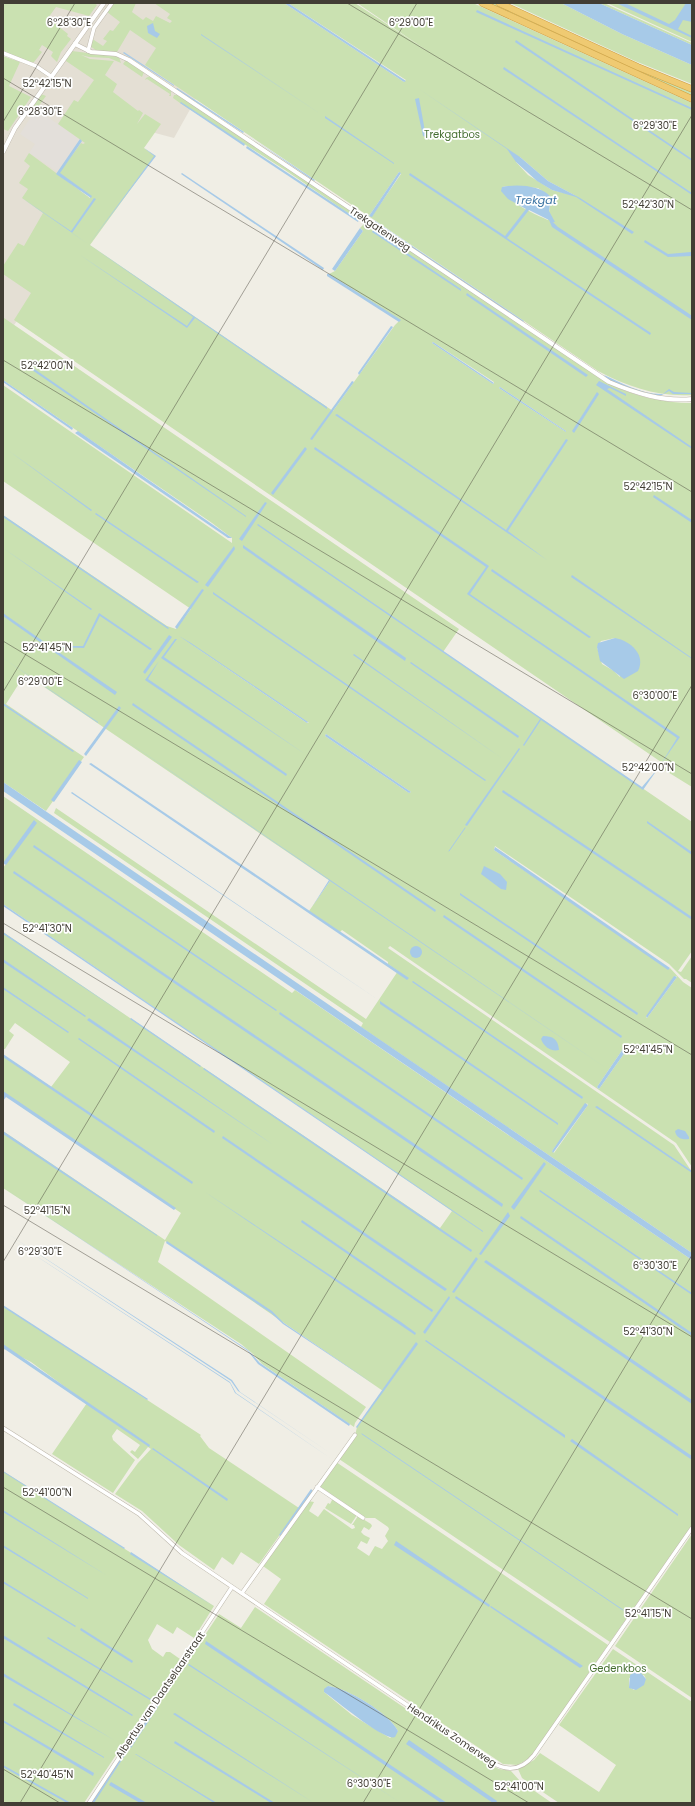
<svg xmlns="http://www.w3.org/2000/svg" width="695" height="1806" font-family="Poppins,sans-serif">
<rect width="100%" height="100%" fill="#f0eee5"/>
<!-- residential -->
<polygon fill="#e4dfd4" points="46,3 189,3 225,47 174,138 110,121 37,292 3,341 3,70 20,55"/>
<!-- industrial -->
<polygon fill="#e3dfda" points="40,112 80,139 58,172 29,153 35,144 20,134 32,115"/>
<!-- green -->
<g fill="#cae1b1" fill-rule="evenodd">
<polygon points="3,3 94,3 97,5 89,16 56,7 48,18 68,34 67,36 71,39 61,52 57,62 51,56 53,52 42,45 39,50 42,52 34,62 31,63 3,51"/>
<path d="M114 3H136L132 12 143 20 146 17 153 21 156 16 170 23 172 21 167 18 170 14 154 3H284L404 82 406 80 288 3H355L432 54 357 3H473L692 103V395C658 397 628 387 598 371L145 65 156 48 130 30 117 52 97 51 90 46 91 38 103 46 107 41 103 39 110 30 113 31 120 22 107 12ZM520 157 548 181 576 196 552 190 528 175 516 162ZM399 172 401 174 372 216H369ZM508 186 538 188 551 197 548 220C536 215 503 200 502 187Z"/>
<polygon points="488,3 495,3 594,49 692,91 692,96"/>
<polygon points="510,3 561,3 622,34 692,65 692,84 635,61"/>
<polygon points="599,3 604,3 692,43 692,45"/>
<polygon points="607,3 692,3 692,42"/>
<path d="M72 51 119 57 121 63 109 58 89 57 81 55 90 59 114 61 105 75 117 84 113 92 138 111 139 110 143 113 137 124 145 114 161 124 144 148 155 156 90 245 333 411 395 325 400 320 329 274 335 271 363 231 360 228 364 224 285 170 180 103 173 98 174 95H178L607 383C633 396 663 403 692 403V787L658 766 661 762 14 320 31 293 3 274V266L18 243 24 246 43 213 22 198 28 189 19 183 30 166 24 161 29 153 90 198 91 196 59 173 81 143 83 144 85 143 58 124 74 100 78 102 94 80 66 61V59ZM433 342 494 382V383L493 384 432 343ZM500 387 566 431V432L499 388ZM615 638 620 677 614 671 602 664 597 647 601 641Z"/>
<polygon points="3,56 20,62 9,86 31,97 8,131 3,129"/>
<polygon points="126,60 144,72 142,77 123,64"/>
<polygon points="150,76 171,90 171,96 169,96 170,94 147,79 145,80 146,78"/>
<polygon points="41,94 46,96 32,115 29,110"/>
<path d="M4 318 459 629 443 652 692 822V951L678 971 681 972 692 956V983L686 979H684L669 964 495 846 494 850 669 969 670 968 683 982 692 988V1167L676 1143 390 946 388 948 674 1145 692 1172V1253L361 1027 363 1023 54 813 56 808 366 1019 398 971 388 964V962L342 930 340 932 309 911 330 881 25 674 6 704 84 757 46 811 3 782V515L167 626 176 629 191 609 3 481V385L232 543V538L212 523 3 380ZM179 636 309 723H307ZM326 734 411 792 409 793 325 736ZM676 976 677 977 647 1018 646 1017ZM625 1046 628 1048 599 1089 597 1087ZM587 1103 588 1105 554 1153 552 1151Z"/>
<polygon points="3,796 292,993 295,990 692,1260 692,1525 610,1642 339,1459 355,1436 357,1427 383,1391 165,1241 158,1262 366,1407 355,1423 354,1427 262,1364 253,1354 241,1344 3,1188 3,1131 165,1240 181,1213 3,1092 3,1055 51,1087 70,1062 15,1023 9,1031 14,1035 5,1049 3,1049 3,932 440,1228 452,1211 3,904 3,868 6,864 3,862"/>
<polygon points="3,1306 201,1435 200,1436 209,1448 299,1508 259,1564 241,1552 233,1565 222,1557 214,1570 179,1545 142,1511 115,1494 138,1463 151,1449 148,1447 138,1459 130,1452 132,1450 135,1452 140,1445 117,1429 112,1436 113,1440 135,1460 113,1493 52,1454 87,1403 31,1362 5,1349 3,1351"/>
<polygon points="336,1462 608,1645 531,1757 518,1765 503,1764 264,1604 281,1579 263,1566 308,1501 314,1502 309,1511 318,1517 324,1509 352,1529 355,1528 354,1525 352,1525 358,1516 371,1524 372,1526 369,1530 364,1527 361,1532 364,1535 370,1538 367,1544 361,1541 357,1548 369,1556 375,1546 382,1549 388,1541 385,1536 389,1529 388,1527 375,1518 366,1518 319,1486"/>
<polygon points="3,1471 214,1606 194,1638 177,1627 173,1634 157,1624 148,1640 152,1649 163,1657 166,1652 170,1652 180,1659 84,1803 3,1803"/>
<polygon points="333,1498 357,1515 351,1524 325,1508 328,1503 330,1504"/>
<polygon points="692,1534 692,1698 615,1646"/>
<path d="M255 1607 488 1764 499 1769 511 1771 520 1781 519 1783H523L552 1803H93L219 1614 241 1628ZM328 1686C347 1688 389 1713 398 1731L390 1738 352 1715 324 1692Z"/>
<path d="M613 1649 692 1702V1803H559L522 1778 518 1769 534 1760 540 1753 599 1792 616 1765 559 1725ZM644 1675 646 1679 634 1690 629 1687V1678Z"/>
</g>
<!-- water -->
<g fill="#a7cae8">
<polygon points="284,3 288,3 406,81 404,82"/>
<polygon points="561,3 599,3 692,45 692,65 622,34"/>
<polygon points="616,3 625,3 669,24 675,20 686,3 692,3 692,22 683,20 678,29 692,36 692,38"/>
<polygon points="477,10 692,108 692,110 476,12"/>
<polygon points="153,23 155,31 160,34 157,38 148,33 147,26"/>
<polygon points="201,34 322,115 201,35"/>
<polygon points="516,40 692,159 692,161 515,42"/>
<polygon points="124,52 174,85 174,86 123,53"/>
<polygon points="504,67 692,193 692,195 503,69"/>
<polygon points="177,88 244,132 243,133 176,89"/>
<polygon points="419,89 520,157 548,181 580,198 634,232 632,234 576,197 552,190 537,181 516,162 507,149"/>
<polygon points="419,98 426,137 423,136 415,99"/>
<polygon points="181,102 245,144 244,146 180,103"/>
<polygon points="325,116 394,163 394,164 325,118"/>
<polygon points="247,135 315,180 314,181"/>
<polygon points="80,139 82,141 60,173 92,196 91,198 56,174"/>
<polygon points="247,146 359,220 358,222 246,148"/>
<polygon points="144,148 156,156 89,244 154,156"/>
<polygon points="399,172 401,173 372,217 369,216"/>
<polygon points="182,173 324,268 323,270 181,174"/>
<path d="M410 173 505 236 526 209 508 199 501 191 502 187C517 184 540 185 551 197L549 211 555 222H553L558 227 688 313 692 316V320L552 227 549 220 529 210 507 238 651 333 650 335 409 175Z"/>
<polygon points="22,198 71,231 94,198 96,199 72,233 327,407 327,409 195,318 187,328 80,255 187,326 193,317"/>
<polygon points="375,221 524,321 523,322 374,222"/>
<polygon points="360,228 363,231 335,271 332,269"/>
<polygon points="373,230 461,289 461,291 372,232"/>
<polygon points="645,240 668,254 691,252 692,256 668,257 644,242"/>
<polygon points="327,274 329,274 401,320 399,322 327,276"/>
<polygon points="467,293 588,375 586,377 466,295"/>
<polygon points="391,326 393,327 359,375 358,373"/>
<polygon points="433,342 494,383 493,384 432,343"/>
<polygon points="33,368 246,516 246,517 32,370"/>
<path d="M604 375C622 383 643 395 663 394L669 389 674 392 692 393V394H673L669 391 660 396C647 393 609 385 604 375Z"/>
<polygon points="3,380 73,428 72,430 3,382"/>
<polygon points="352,381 354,382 312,440 310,439"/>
<polygon points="599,381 626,394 626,396 610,388 607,389 692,447 692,449 596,385"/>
<polygon points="500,387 566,431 566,432 499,388"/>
<polygon points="597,392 599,394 574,433 572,431"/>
<polygon points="337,414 506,530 566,439 568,440 508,531 547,560 335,415"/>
<polygon points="78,431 232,538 228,538 75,433"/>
<polygon points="305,447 307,449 273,495 271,493"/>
<polygon points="315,447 489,566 470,594 680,737 661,764 677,738 467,594 486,567 314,449"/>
<polygon points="9,451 92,510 91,511"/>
<polygon points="654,495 692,520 692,523 653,497"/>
<polygon points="265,502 267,503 242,541 239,539"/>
<polygon points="96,513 199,582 197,583 95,514"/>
<polygon points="3,515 169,628 168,629 3,517"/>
<polygon points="258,524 642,787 659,767 643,790 541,720 524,746 523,745 540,719 257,525"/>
<polygon points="243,545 406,658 405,661 243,548"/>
<polygon points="234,546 235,549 208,587 205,585"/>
<polygon points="3,548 92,609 91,610"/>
<polygon points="492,569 591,637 589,638 491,571"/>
<polygon points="572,575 692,658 692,659 571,577"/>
<polygon points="202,589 204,590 177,629 175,627"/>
<polygon points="213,592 486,780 485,781 213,594"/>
<polygon points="3,613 50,646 83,646 99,613 152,649 150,650 100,616 84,648 51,647 117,692 115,695 3,616"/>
<polygon points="169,635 172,637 145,674 143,672"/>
<polygon points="179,636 191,643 308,722 307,723"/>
<path d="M615 638C631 641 646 655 638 671L624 679 600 661 597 647 598 643Z"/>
<polygon points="175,639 177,639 164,657 305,754 161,658"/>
<polygon points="354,654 503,759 353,655"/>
<polygon points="3,658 98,722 98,723"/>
<polygon points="159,661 148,679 287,774 286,776 145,680"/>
<polygon points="411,662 519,736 518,738 410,663"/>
<polygon points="3,703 74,751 73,752 3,705"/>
<polygon points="133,703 436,910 435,912 132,705"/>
<polygon points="119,706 121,708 86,756 84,754"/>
<polygon points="109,729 606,1068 330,881 312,907 329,880"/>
<polygon points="326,734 411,792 409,793 325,736"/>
<polygon points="519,748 520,749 467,826 465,825"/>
<polygon points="79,760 82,762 54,802 51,800"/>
<polygon points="91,763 409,978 407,980 89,764"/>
<polygon points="3,782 692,1253 692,1260 3,791"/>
<polygon points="503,790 692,917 692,920 502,792"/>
<polygon points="72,792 377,999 71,793"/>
<polygon points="34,820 37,823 6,865 3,863"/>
<polygon points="647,821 692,852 692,855 647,823"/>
<polygon points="34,845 277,1010 276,1011 33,847"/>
<polygon points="495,847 670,968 668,970 494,850"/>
<polygon points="484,866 500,874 507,882 506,890 501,889 481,874"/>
<polygon points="14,871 503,1204 502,1207 13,873"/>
<polygon points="460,893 638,1013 637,1015 460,895"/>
<polygon points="3,904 483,1231 483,1232 3,906"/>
<polygon points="444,915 622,1036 621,1038 443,917"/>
<polygon points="3,932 128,1017 3,934"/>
<circle cx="416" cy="952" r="6"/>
<polygon points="3,959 86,1016 85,1017 3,962"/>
<polygon points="674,976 677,977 647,1018 646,1016"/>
<polygon points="413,981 583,1097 582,1099 412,982"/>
<polygon points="3,987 69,1032 68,1033 3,989"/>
<polygon points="380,1001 558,1123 558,1125 380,1004"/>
<polygon points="280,1012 523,1178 522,1180 279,1014"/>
<polygon points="89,1018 272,1144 87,1020"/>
<polygon points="131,1018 201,1066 200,1067 130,1019"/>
<path d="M543 1036C553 1036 558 1039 559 1050 551 1052 544 1047 541 1039Z"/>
<polygon points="79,1038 215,1131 214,1133 78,1039"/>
<polygon points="625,1046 628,1048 599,1089 597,1087"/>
<polygon points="3,1054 193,1182 192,1184 3,1057"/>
<polygon points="204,1068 472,1250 471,1252 203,1069"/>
<polygon points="3,1091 176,1208 174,1210 6,1097 3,1101"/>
<polygon points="585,1103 588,1105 553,1153 552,1151"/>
<polygon points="597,1106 692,1171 692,1173 595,1107"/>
<path d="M678 1129 685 1131 689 1137V1139C682 1140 676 1138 675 1131Z"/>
<polygon points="3,1131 157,1235 157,1236 3,1134"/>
<polygon points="223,1136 447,1289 445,1291 222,1138"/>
<polygon points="544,1162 546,1164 514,1210 511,1207"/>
<polygon points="3,1187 248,1350 260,1363 350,1424 349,1426 258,1364 248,1351"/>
<polygon points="540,1190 692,1293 692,1295 546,1196 539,1191"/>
<polygon points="205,1192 401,1322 416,1333 415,1335"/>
<polygon points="508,1212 510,1216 481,1255 479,1254"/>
<polygon points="521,1216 692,1333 692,1336 520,1218"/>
<polygon points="302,1220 433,1310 432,1312 301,1222"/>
<polygon points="8,1234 232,1380 240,1392 333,1455 238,1391 231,1381"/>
<polygon points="4,1235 230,1382 236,1393 330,1458 235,1393 230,1383"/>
<polygon points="167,1241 272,1311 284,1323 375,1385 283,1324 271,1313 166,1243"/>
<polygon points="476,1257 478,1259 454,1293 452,1292"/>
<polygon points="486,1260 692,1400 692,1404 484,1262"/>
<polygon points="449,1296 450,1298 425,1334 423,1332"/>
<polygon points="456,1296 692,1456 692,1460 455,1298"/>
<polygon points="3,1305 148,1399 147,1400 3,1307"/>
<polygon points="426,1340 565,1435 565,1438 425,1341"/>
<polygon points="416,1342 418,1344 357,1428 356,1427"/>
<polygon points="3,1344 150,1445 149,1447 3,1348"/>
<polygon points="572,1439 678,1514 678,1516 570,1441"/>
<polygon points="153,1448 228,1499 227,1501 152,1449"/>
<polygon points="3,1471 125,1548 124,1549 3,1472"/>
<polygon points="311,1489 313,1491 280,1536 279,1535"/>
<polygon points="3,1510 106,1575 3,1512"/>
<polygon points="396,1541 490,1605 489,1607 394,1545"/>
<polygon points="3,1545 88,1598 88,1599 3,1547"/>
<polygon points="131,1552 213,1606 130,1554"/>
<polygon points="3,1581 76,1626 75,1627 3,1583"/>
<polygon points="491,1606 583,1666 580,1668 490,1607"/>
<polygon points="81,1628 133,1661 132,1663 80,1630"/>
<polygon points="3,1635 133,1715 132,1716 3,1638"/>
<polygon points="48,1637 151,1699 150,1700 50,1640 47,1638"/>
<polygon points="206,1641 447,1803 441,1803 205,1644"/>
<polygon points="189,1664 401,1803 188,1665"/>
<polygon points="635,1672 641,1673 646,1679 644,1685 636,1690 629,1688 630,1675"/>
<polygon points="3,1673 114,1740 3,1676"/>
<path d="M328 1686C347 1688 389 1713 398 1731L395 1737C385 1742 336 1700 324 1692V1689Z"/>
<polygon points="14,1703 104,1757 104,1758 13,1705"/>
<polygon points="156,1706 158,1707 131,1748 129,1746"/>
<polygon points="175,1713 314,1803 173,1714"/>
<polygon points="3,1720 94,1773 93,1776 3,1722"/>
<polygon points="409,1740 497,1801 496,1803 493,1803 406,1744"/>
<polygon points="175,1741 275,1803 271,1803 174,1743"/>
<polygon points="125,1751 127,1752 94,1803 91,1803"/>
<polygon points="135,1754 136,1754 217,1803 214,1803"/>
<polygon points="3,1765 71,1803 67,1803 3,1767"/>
<polygon points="111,1782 147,1803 140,1803 109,1785"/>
</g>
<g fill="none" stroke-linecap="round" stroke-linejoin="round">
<!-- stream -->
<g stroke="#a7cae8" stroke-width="1">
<polyline points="449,851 465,828"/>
<polyline points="362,1434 623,1610"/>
</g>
<defs>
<g id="minor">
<polyline points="88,51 94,28 112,3"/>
<polyline points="3,53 36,66 52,77"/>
<path d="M3 1428 139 1514 182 1553 493 1763C509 1772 523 1769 534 1755L692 1528"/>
<polyline points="317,1487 363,1518"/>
<polyline points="242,1593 355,1435"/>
<polyline points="89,1803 232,1587"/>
</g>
<g id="tertiary">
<path d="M75 44 91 52 116 54 129 60 609 382C635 393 663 402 692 399"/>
<polyline points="3,152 15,128 104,3"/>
</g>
<g id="motorway">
<polyline points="482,3 692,99"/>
<polyline points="499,3 638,67 692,89"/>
</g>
</defs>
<!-- minor casing -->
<use href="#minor" stroke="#beb8ac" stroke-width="4.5"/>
<!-- tertiary casing -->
<use href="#tertiary" stroke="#beb8ac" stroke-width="5"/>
<!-- motorway casing -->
<use href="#motorway" stroke="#cca043" stroke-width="7"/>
<!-- minor -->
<use href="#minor" stroke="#fff" stroke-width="3.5"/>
<!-- tertiary -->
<use href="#tertiary" stroke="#fff" stroke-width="4"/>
<!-- motorway -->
<use href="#motorway" stroke="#efca72" stroke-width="6"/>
</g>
<!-- ticks -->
<path fill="none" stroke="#423e35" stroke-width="1" stroke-opacity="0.45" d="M347 3 692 210M3 78 692 492M3 122 75 3M3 360 692 774M3 641 692 1055M3 692 417 3M3 923 692 1337M3 1205 692 1619M3 1262 692 115M3 1487 529 1803M3 1769 60 1803M20 1803 692 685M363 1803 692 1255"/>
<g text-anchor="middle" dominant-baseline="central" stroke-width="3.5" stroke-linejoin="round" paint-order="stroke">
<!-- park labels -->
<g font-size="10" fill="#446e2f" stroke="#fff">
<text x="452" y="134">Trekgatbos</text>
<text x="618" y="1668">Gedenkbos</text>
</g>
<!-- street labels -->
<g font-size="10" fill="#423e35" stroke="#fff">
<text transform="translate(380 229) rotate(34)">Trekgatenweg</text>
<text transform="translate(160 1695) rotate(-56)">Albertus van Daatselaarstraat</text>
<text transform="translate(452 1735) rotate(34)">Hendrikus Zomerweg</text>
</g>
<!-- water labels -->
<g font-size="11" font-style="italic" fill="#3a72a2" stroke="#fff">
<text x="536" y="200">Trekgat</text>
</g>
</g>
<g font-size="10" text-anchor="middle" fill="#423e35" stroke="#fff" stroke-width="3.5" stroke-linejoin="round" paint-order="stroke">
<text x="69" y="26">6°28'30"E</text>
<text x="411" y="26">6°29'00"E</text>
<text x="47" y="87">52°42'15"N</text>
<text x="40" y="115">6°28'30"E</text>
<text x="655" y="129">6°29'30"E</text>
<text x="648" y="208">52°42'30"N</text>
<text x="47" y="369">52°42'00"N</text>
<text x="648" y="490">52°42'15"N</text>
<text x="47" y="651">52°41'45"N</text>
<text x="40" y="685">6°29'00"E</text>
<text x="655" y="699">6°30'00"E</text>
<text x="648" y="771">52°42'00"N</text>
<text x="47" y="932">52°41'30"N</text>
<text x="648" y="1053">52°41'45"N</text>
<text x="47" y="1214">52°41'15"N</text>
<text x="40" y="1255">6°29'30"E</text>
<text x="655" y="1269">6°30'30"E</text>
<text x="648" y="1335">52°41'30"N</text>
<text x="47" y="1496">52°41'00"N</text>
<text x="648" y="1617">52°41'15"N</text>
<text x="47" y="1778">52°40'45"N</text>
<text x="369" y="1787">6°30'30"E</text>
<text x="519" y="1790">52°41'00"N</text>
</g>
<!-- border -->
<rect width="695" height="1806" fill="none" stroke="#423e35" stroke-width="8"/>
</svg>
